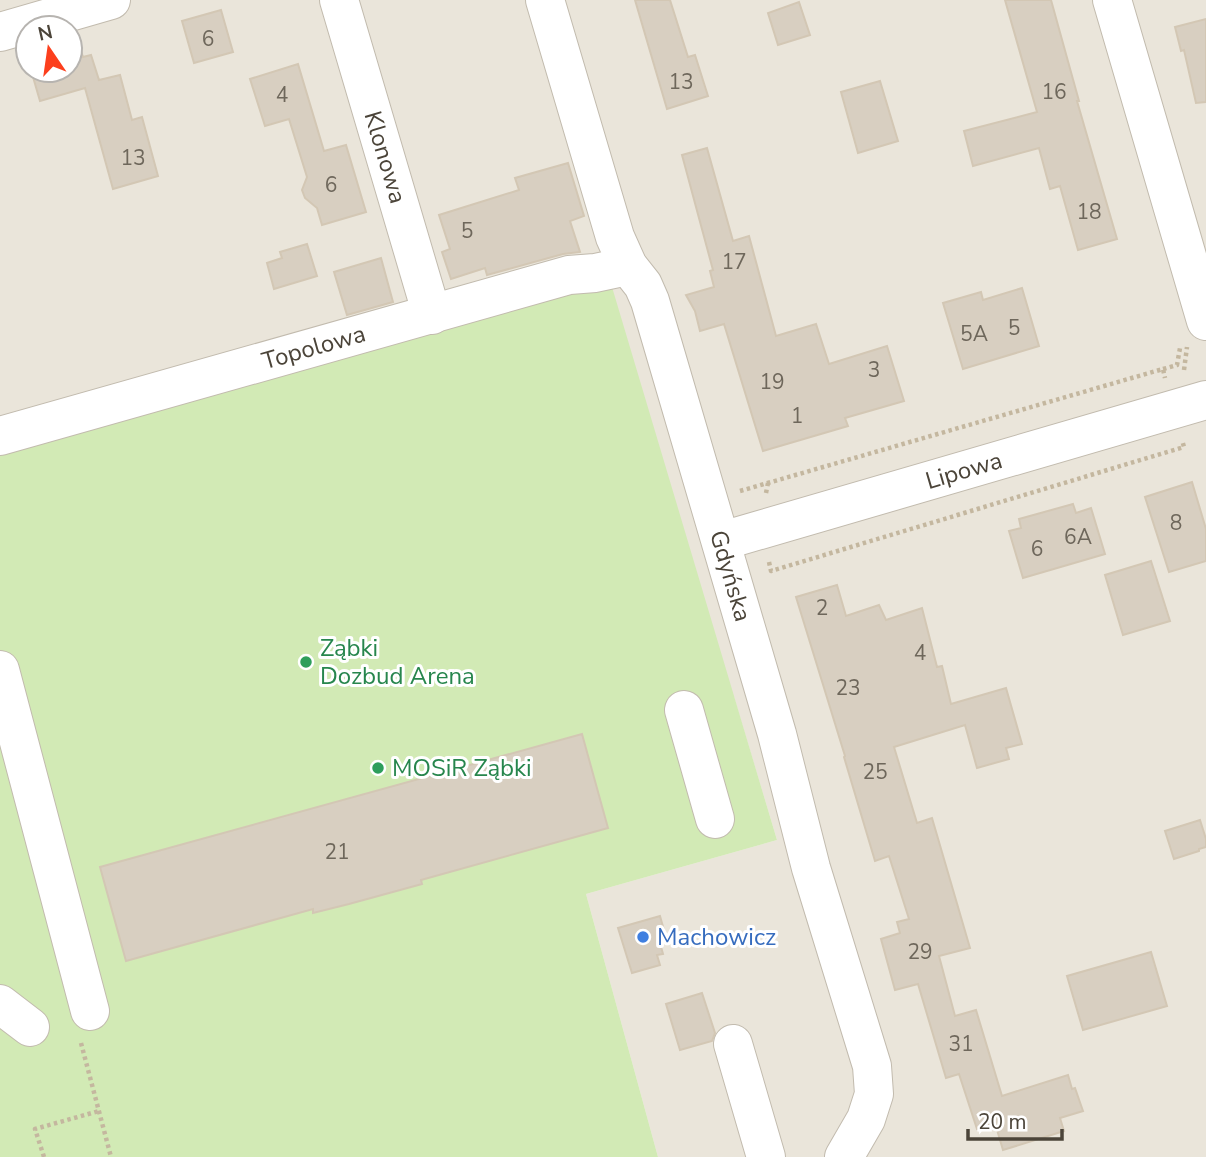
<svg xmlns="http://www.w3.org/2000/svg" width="1206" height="1157" font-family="'Nunito Sans',sans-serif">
<rect width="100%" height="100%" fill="#f6f3ec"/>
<!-- residential -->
<path fill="#eae5da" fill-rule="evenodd" d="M0 0H1206V1157H658L586 894 777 840 734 697 0 447ZM28 28H70V70H28Z"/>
<!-- green -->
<polygon fill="#d2eab5" points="612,287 777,840 586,894 658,1157 0,1157 0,447 491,304"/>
<!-- building -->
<g fill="#d8cfc1" stroke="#d3c7b4" stroke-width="2">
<polygon points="635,0 670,0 688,57 695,55 708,96 667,109"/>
<polygon points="1005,0 1051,0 1079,101 1077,101 1117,239 1078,250 1060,186 1050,189 1039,148 973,166 964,131 1037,112"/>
<polygon points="799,2 810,35 778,45 768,13"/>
<polygon points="221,10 233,52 194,63 182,21"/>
<polygon points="1206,19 1206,102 1196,103 1184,50 1181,51 1175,27"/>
<polygon points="77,39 83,57 91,55 99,80 120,75 132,120 142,117 158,176 113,189 85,88 40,101 31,70 70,70 70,41"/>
<polygon points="298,64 324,151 346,145 366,212 322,225 317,208 305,198 302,190 307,177 289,119 265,126 250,79"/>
<polygon points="880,81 898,141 858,153 841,92"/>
<polygon points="707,148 733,241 749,236 776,336 816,324 829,364 887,346 904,401 845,418 848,426 763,451 724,324 700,331 695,311 686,295 714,287 710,271 713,270 682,155"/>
<polygon points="568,163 584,216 570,221 580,252 563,254 487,275 485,268 451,279 442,252 450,249 439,215 519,190 515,178"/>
<polygon points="307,244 317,276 274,289 267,263 282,258 280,252"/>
<polygon points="381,258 393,302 347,315 334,272"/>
<polygon points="1022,288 1039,346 963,369 943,303 981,292 983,300"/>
<polygon points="1192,482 1206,529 1206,561 1169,572 1145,497"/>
<polygon points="1073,504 1076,513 1091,508 1105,554 1023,578 1009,531 1021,528 1019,519"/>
<polygon points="1151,561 1170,621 1123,635 1105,575"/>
<polygon points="837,585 846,616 879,605 886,620 922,608 937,667 942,666 951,704 1006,688 1022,744 1006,748 1009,759 977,768 965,725 894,747 917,823 932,818 970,948 939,956 955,1016 976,1010 1002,1096 1068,1075 1072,1089 1075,1088 1083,1111 1060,1118 1064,1131 1003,1150 995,1123 977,1129 959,1074 946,1078 918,984 895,990 881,939 900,933 897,922 909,919 889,856 875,861 844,757 845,756 796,597"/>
<polygon points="582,734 608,828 421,880 422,884 349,904 313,913 313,909 126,961 100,867"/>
<polygon points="1200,820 1206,839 1206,847 1199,849 1199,851 1174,859 1165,831"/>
<polygon points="660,916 667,941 660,943 663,954 657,955 660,965 632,973 618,928"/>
<polygon points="1151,952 1167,1006 1083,1030 1067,976"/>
<polygon points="702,993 715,1033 712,1041 680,1050 666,1004"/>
</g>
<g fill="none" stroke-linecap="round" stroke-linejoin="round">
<defs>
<g id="minor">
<path id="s1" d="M339 0 432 315"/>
<path id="s2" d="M545 0 615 237 628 266 643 285 650 301 777 734 811 868 872 1066 874 1094 866 1119 844 1157"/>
<polyline points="1112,0 1206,321"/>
<polyline points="0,32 111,0"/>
<path id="s3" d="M0 436 569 275 595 273 628 266"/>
<path id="s4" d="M722 541 1206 400"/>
<polyline points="0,670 90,1011"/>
<polyline points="684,710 715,819"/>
<polyline points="0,1004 30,1027"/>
<polyline points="733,1044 766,1157"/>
</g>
</defs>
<!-- minor casing -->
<use href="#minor" stroke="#c2bbae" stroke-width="40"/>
<!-- path -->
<g stroke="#c4b79f" stroke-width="4.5" stroke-dasharray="3.5 3.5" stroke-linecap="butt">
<polyline points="1163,369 1177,365 1180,348 1183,349"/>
<polyline points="1184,370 1187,347"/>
<polyline points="740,491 1163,369 1165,378"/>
<polyline points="766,493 768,483"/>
<polyline points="769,562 771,571 1184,447 1182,440"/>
<polyline points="81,1043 111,1157"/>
<polyline points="44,1157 35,1129 99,1111"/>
</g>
<!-- minor -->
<use href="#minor" stroke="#fff" stroke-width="38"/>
</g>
<!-- markers -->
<g fill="#2e9e5b" stroke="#fff" stroke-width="2.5">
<circle cx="306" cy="662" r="7"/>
<circle cx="378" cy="768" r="7"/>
</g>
<circle fill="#3f7fe0" stroke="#fff" stroke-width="2.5" cx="643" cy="937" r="7"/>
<g text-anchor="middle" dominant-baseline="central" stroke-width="6" stroke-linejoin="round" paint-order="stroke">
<!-- number labels -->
<g font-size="21" fill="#6e675b">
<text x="208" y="39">6</text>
<text x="681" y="82">13</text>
<text x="1054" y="92">16</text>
<text x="282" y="95">4</text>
<text x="133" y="158">13</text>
<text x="331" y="185">6</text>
<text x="1089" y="212">18</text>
<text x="467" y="231">5</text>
<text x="734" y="262">17</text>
<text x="1014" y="328">5</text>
<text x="974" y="334">5A</text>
<text x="874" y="370">3</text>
<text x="772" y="382">19</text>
<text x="797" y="416">1</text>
<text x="1176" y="523">8</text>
<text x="1078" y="537">6A</text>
<text x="1037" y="549">6</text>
<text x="822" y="608">2</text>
<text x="920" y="653">4</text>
<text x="848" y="688">23</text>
<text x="875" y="772">25</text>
<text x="337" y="852">21</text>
<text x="920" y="952">29</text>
<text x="961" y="1044">31</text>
</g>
<!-- street labels -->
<g font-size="24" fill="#4b4439" stroke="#fff">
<text stroke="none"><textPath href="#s1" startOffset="164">Klonowa</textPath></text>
<text stroke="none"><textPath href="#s3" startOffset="326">Topolowa</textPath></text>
<text stroke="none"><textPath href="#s4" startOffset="252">Lipowa</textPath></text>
<text stroke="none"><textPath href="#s2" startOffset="607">Gdyńska</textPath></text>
</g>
<!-- leisure labels -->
<g font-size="24" fill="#27864d" stroke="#fff" text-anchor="start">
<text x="320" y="648">Ząbki<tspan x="320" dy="28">Dozbud Arena</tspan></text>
<text x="392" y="768">MOSiR Ząbki</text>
</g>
<!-- shop labels -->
<g font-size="24" fill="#366cbe" stroke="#fff" text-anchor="start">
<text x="657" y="937">Machowicz</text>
</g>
</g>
<!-- north arrow -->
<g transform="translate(49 49) rotate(347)"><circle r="33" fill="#ffffff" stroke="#b7b4b0" stroke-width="2"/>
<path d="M0-5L12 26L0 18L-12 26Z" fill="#fc3f1d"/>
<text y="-10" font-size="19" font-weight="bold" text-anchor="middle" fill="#4b4439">N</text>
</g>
<!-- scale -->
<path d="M968 1129v10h94v-10" fill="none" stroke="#4b4439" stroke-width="3.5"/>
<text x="978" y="1129" font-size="21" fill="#4b4439" stroke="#ffffff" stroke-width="5" paint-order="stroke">20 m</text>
</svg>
